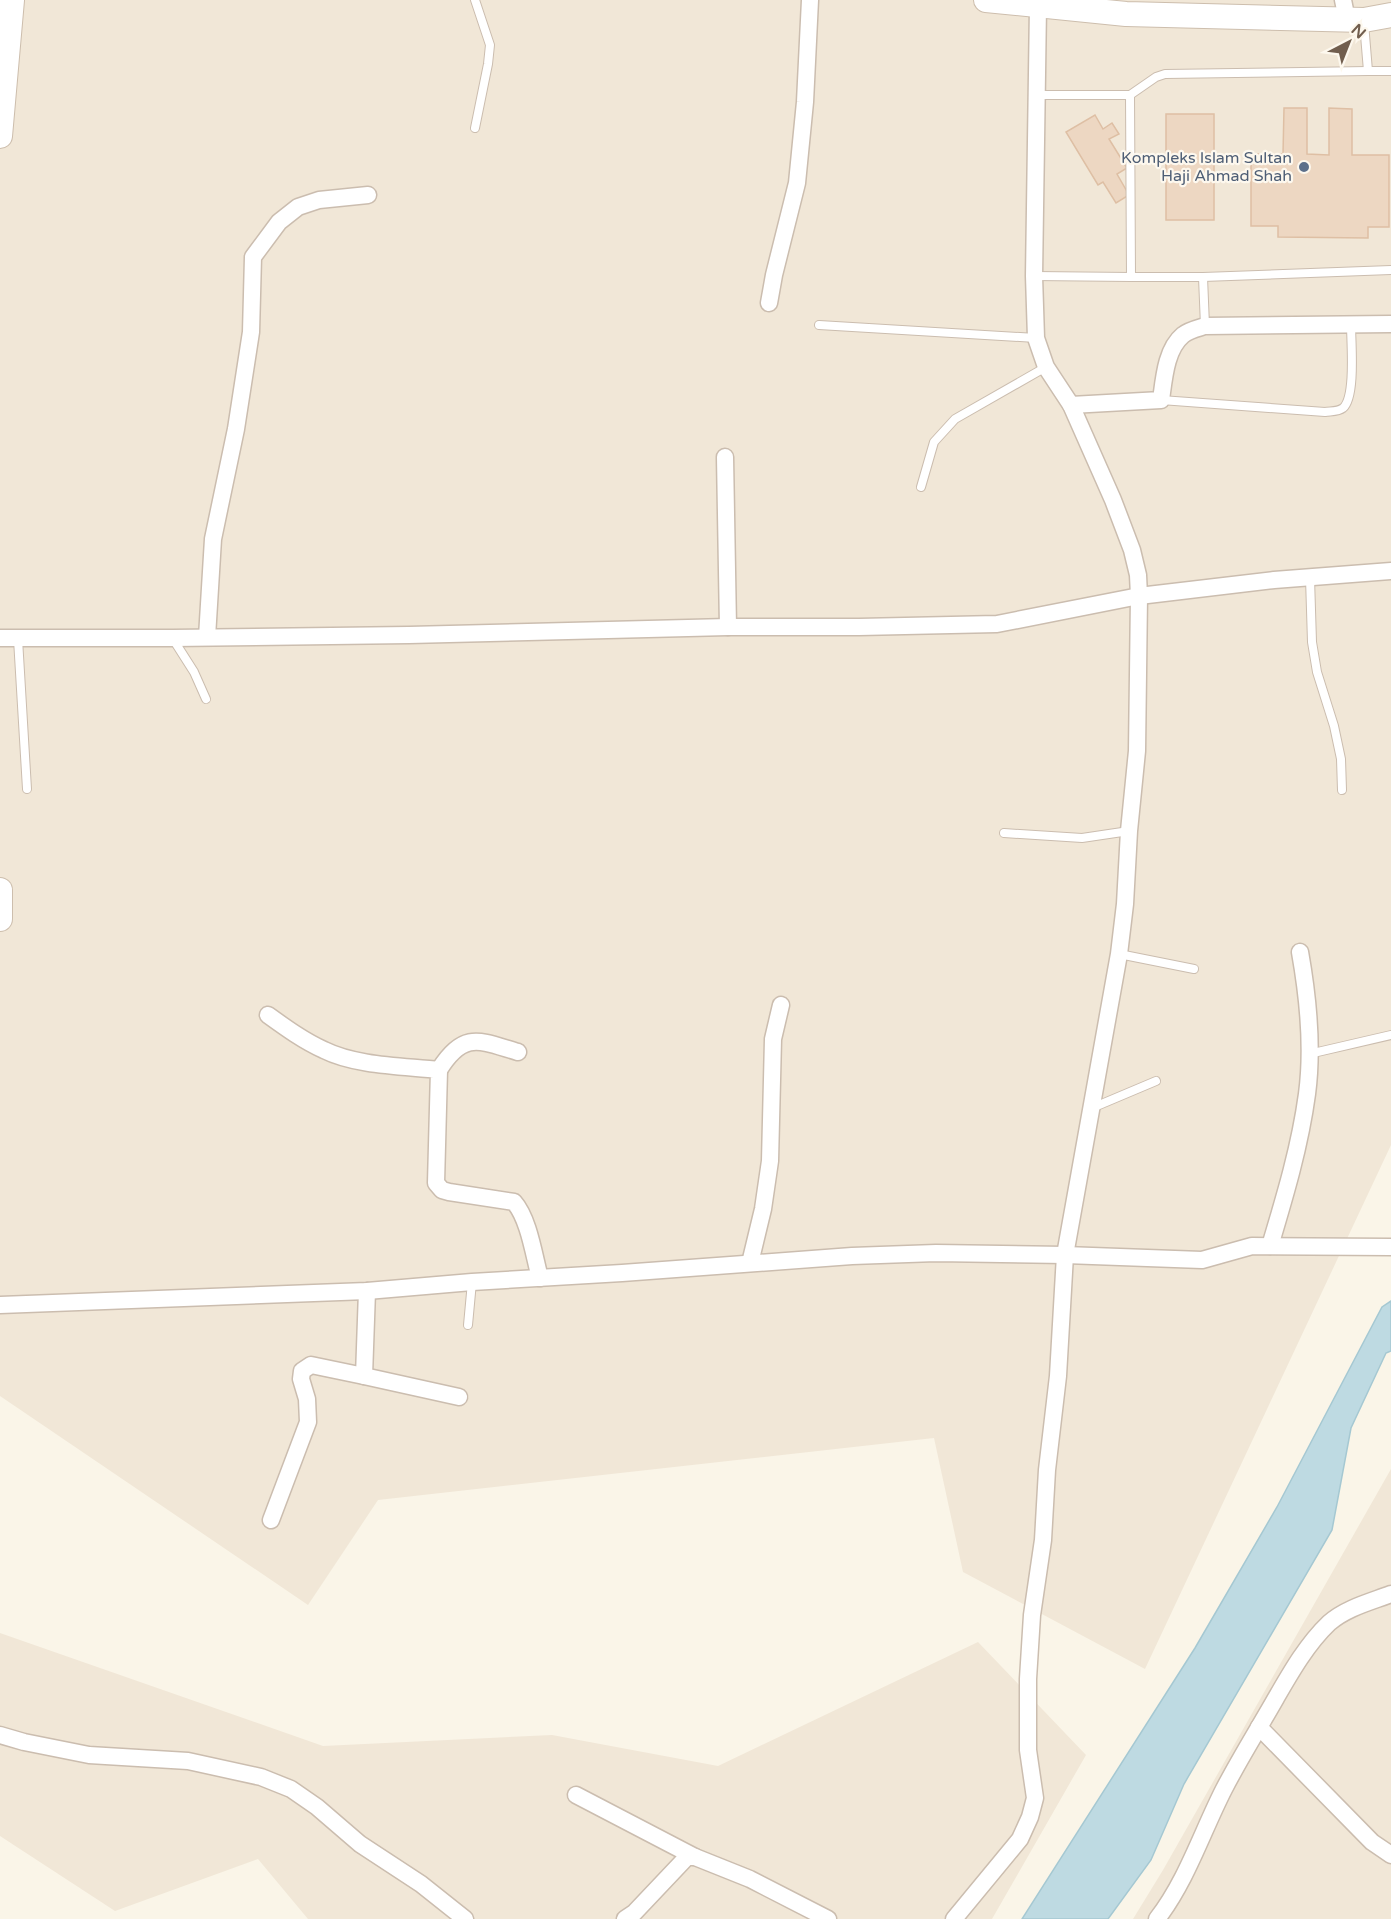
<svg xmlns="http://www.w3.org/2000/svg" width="1391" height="1919" font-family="'Varela Round',sans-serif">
<rect width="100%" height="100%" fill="#faf5e8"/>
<!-- residential -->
<g fill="#f1e7d7">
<polygon points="0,0 1391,0 1391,1145 1145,1669 963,1572 934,1438 378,1500 308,1605 0,1396"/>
<polygon points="1391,1469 1391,1919 1133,1919 1163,1870"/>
<polygon points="0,1633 323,1746 552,1735 718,1766 978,1642 1086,1755 992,1919 308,1919 258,1859 115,1911 0,1836"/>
</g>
<!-- water -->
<polygon fill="#bedae2" stroke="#a5c8d2" stroke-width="1.5" points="1391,1301 1391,1351 1386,1353 1351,1428 1332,1530 1184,1784 1151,1860 1108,1919 1022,1919 1195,1648 1277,1507 1382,1307"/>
<!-- building -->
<g fill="#edd7c2" stroke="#debfa4" stroke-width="1.5">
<polygon points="1284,108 1307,108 1307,154 1329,155 1329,108 1352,109 1352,155 1389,155 1389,227 1368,227 1368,238 1278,237 1278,226 1251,226 1251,154 1283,154"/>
<rect x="1166" y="114" width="48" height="106"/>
<polygon points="1095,115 1103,129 1112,123 1119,134 1109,139 1127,168 1117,174 1129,195 1116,203 1103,182 1098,185 1066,132"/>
</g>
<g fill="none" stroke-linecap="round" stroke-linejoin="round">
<defs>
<g id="lane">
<polyline points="475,0 490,45 488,64 475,128"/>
<polyline points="1364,23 1368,71 1391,71"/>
<polyline points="1037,95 1130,95 1156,77 1165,74 1368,71"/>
<polyline points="1130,95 1131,277 1203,277 1391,270"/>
<polyline points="1034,276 1131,277"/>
<polyline points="1203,277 1205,326"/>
<polyline points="819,325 1036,338"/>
<path d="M1161 400 1325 412C1330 411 1338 412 1343 408 1356 397 1351 342 1351 324"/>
<polyline points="921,487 934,442 955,419 1046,367"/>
<polyline points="1310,578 1312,642 1317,672 1334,726 1341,759 1342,790"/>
<polyline points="18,639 27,789"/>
<polyline points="173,639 194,672 206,699"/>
<polyline points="1004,833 1082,838 1129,831"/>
<polyline points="1119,954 1194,969"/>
<polyline points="1309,1054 1391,1035"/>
<polyline points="1092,1108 1156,1081"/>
<polyline points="468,1325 472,1282"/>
</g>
<g id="street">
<polyline points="1343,0 1347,20"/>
<polyline points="769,303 774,275 797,183 805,102 810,0"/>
<path d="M1071 405 1161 400C1164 378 1166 349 1183 335 1189 330 1199 328 1205 326L1391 324"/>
<polyline points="725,457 728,627"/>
<polyline points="207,637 213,539 236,429 251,332 253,257 279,222 298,207 319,200 368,195"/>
<polyline points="0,638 173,638 409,635 728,627 859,627 997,624 1139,596 1274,580 1391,571"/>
<path d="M268 1015C286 1028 304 1041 324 1050 356 1066 403 1066 439 1070L436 1183 442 1190 449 1192 514 1202C529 1219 534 1256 540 1278"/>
<path d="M439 1070C464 1030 480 1041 518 1052"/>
<path d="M1270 1246C1285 1196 1300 1146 1307 1094 1313 1049 1308 997 1300 952"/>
<polyline points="750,1263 763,1209 770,1161 773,1039 781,1005"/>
<polyline points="367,1291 364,1376 459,1397"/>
<polyline points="0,1305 367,1291 472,1282 622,1273 852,1256 936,1253 1065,1255 1202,1260 1252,1246 1391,1247"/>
<polyline points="271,1520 308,1422 307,1399 301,1379 302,1371 311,1365 364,1376"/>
<polyline points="1259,1727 1372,1842 1391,1855"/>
<polyline points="0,1735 24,1742 89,1755 188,1761 261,1777 291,1789 317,1807 360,1844 421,1884 465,1919"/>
<polyline points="576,1795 695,1857"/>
<polyline points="625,1919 634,1913 687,1857 695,1857 750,1879 828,1919"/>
<polyline points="954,1919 1020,1839 1030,1817 1035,1798 1028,1750 1028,1679 1032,1615 1043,1540 1047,1470 1058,1376 1065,1255 1119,954 1125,904 1129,831 1137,751 1139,596 1138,575 1132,550 1113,500 1071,405 1046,367 1036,338 1034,276 1038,6"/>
<path d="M1157 1919C1187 1880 1202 1832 1224 1789 1240 1758 1259 1728 1276 1698 1291 1672 1307 1644 1329 1623 1346 1608 1370 1602 1391 1594"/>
</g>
<g id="secondary">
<polyline points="986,0 1126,14 1364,20 1391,15"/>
<polyline points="0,136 12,0"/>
<polyline points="0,890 0,919"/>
</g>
</defs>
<!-- lane casing -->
<use href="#lane" stroke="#cbbdaf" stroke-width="10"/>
<!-- street casing -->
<use href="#street" stroke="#cbbdaf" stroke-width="19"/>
<!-- secondary casing -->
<use href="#secondary" stroke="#cdbead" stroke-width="26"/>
<!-- lane -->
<use href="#lane" stroke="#fff" stroke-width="8"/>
<!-- street -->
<use href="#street" stroke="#fff" stroke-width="16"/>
<!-- secondary -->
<use href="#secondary" stroke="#fff" stroke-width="24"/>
</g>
<!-- markers -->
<circle fill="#5c6f8a" stroke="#fdf8ee" stroke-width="2" cx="1304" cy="167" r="6"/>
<g text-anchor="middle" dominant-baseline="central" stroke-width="4.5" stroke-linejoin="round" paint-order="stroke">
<!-- service labels -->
<g font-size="16" fill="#4e5e75" stroke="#fdf8ee" text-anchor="end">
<text x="1292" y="158">Kompleks Islam Sultan<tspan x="1292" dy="18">Haji Ahmad Shah</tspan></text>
</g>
</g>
<!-- north arrow -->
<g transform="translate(1349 42) rotate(42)" stroke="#fdf8ee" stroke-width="4.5" paint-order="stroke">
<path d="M0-4.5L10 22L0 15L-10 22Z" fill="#715e4e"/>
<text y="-9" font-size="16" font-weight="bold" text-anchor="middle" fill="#715e4e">N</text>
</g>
</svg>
